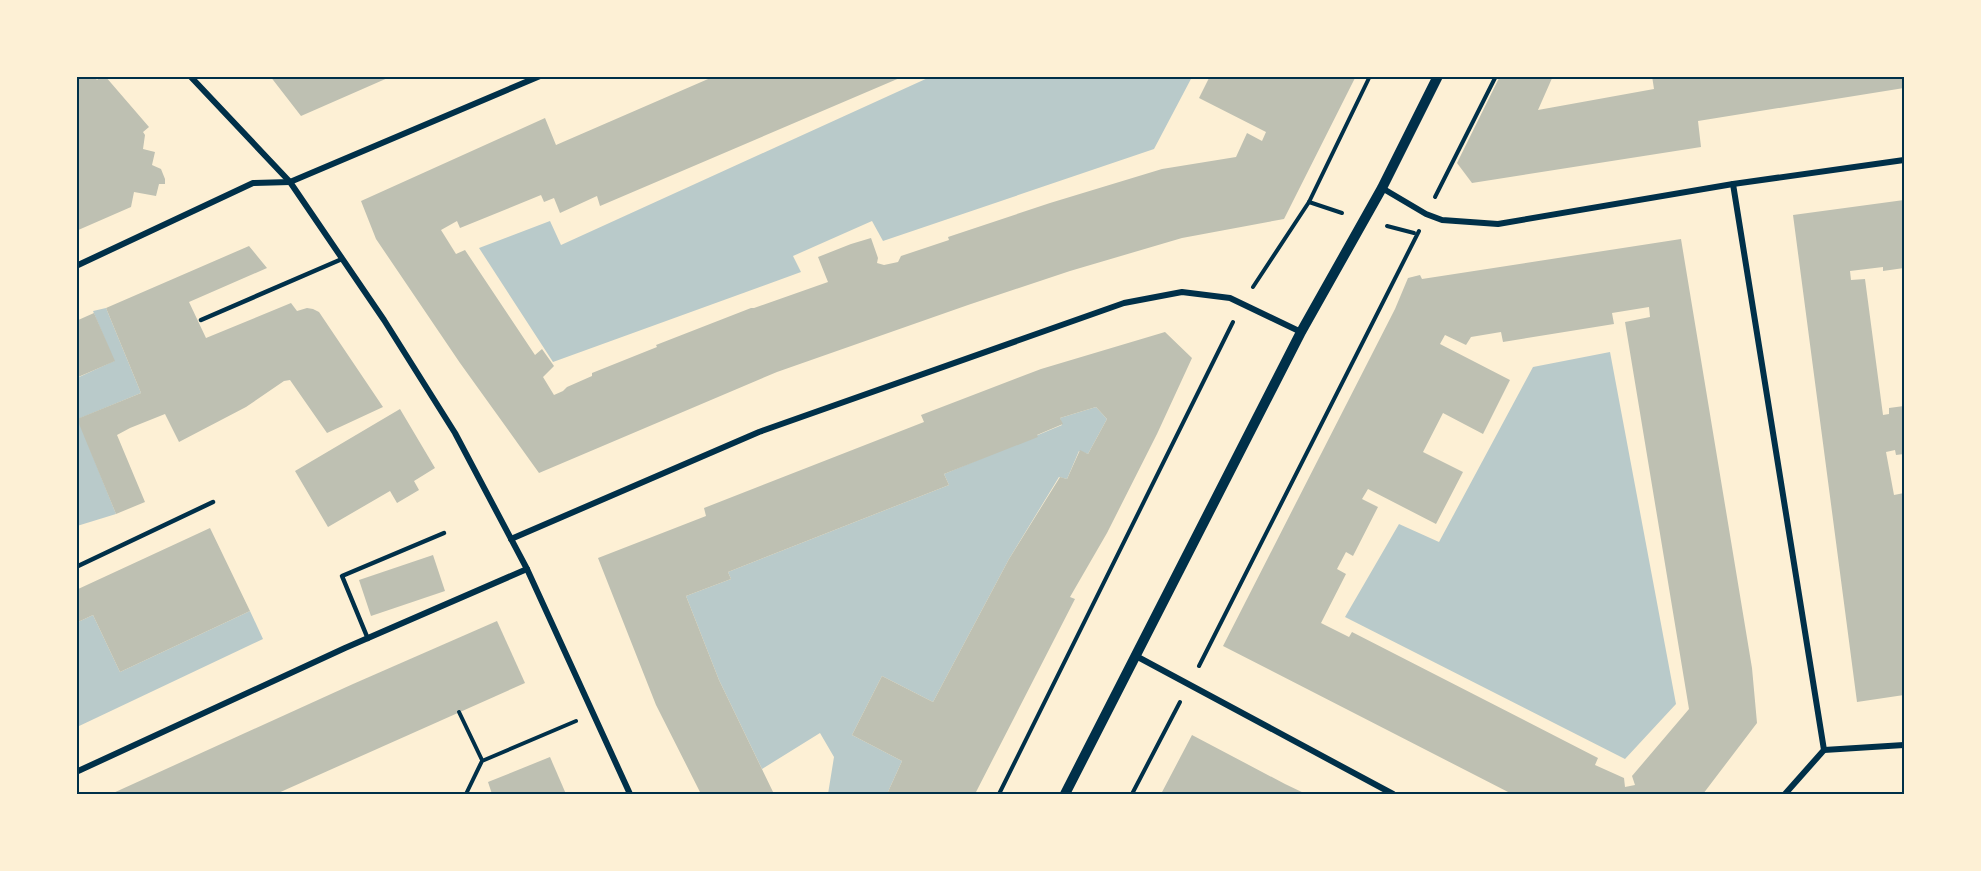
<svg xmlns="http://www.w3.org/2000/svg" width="1981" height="871" font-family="'PT Sans',sans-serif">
<rect width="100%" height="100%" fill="#fdf0d5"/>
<!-- green -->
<g fill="#b9caca">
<polygon points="930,77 1192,77 1154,149 883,241 872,221 793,256 801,272 553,362 479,248 550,221 561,245"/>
<polygon points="106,308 141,393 78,419 116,514 77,526 77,378 114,361 93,311"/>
<polygon points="1610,352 1676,704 1625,759 1345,617 1399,524 1439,542 1533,367"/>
<polygon points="1096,407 1107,419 1088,454 1079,451 1067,479 1059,477 1009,559 933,702 882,676 852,735 902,761 887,794 828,794 834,757 820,733 762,769 719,680 686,596 731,579 728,572 949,485 944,474 1062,425 1060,418"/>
<polygon points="250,611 263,639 77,727 76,623 93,615 120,672"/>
</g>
<!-- building -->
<g fill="#bec0b2" fill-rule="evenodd">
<polygon points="76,76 94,76 97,80 101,76 105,76 149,127 143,132 145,135 143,149 155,152 152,165 161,169 165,179 165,184 159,184 156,196 134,192 131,207 76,231"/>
<polygon points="270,76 369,77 390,77 301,116"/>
<polygon points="715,76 902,77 600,206 597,196 560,213 554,198 544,202 541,195 460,228 457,221 441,230 456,254 465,250 535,355 542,349 554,366 543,377 554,395 563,391 567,387 592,376 592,373 657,347 656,345 751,308 754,308 828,282 818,257 851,244 871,238 878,258 877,263 884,265 898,262 901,256 949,240 948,237 1050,203 1162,169 1236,157 1247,133 1262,141 1266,132 1199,98 1210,76 1271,76 1276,79 1277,76 1356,76 1284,219 1182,238 1070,271 968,305 777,372 539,473 460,363 376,239 361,201 545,118 556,145"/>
<polygon points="1500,76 1553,76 1538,110 1654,89 1652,76 1904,76 1904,88 1698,121 1701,147 1472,183 1457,163"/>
<polygon points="1904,200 1904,268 1883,271 1883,267 1850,271 1851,280 1865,279 1883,415 1889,414 1889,408 1904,406 1904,454 1896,455 1895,450 1886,452 1894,495 1904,493 1904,695 1857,702 1793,215"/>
<path d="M1681 239 1752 668 1757 723 1703 794H1512L1223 646 1395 309 1408 278 1420 275 1422 279ZM1649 307 1650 317 1625 322 1689 709 1632 776 1635 785 1625 787 1624 778 1595 765 1598 758 1352 632 1349 637 1321 623 1346 574 1337 569 1346 552 1353 556 1378 507 1362 499 1368 489 1436 524 1463 472 1423 452 1443 413 1483 434 1510 380 1440 344 1445 335 1466 345 1471 337 1501 332 1503 342 1614 324 1612 313Z"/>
<polygon points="249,246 267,268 189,302 206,338 291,303 297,311 307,308 313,309 319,312 383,407 327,433 290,380 284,381 246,407 179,442 165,414 130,428 117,435 145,502 116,514 77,419 141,393 106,308"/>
<polygon points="94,313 115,361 76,378 76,321"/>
<polygon points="1165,332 1192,358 1157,434 1107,533 1070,597 1075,599 975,794 887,794 902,761 852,735 882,676 933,702 1009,559 1060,477 1067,479 1080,450 1088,454 1107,419 1096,407 1060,418 1063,424 1037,435 1038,437 944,474 949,485 728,572 731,579 686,596 719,680 774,794 701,794 656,705 598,558 706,516 704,508 924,422 921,415 1041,369"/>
<polygon points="400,409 435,468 414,481 419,490 397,503 390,491 328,527 295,471"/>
<polygon points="210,528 250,611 120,672 93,615 76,623 76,590"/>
<polygon points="433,555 445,591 371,616 359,580"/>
<polygon points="497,621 525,683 276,794 111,794 353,684"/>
<polygon points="1192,735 1285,784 1306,794 1161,794"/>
<polygon points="550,757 566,794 492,794 488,782"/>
</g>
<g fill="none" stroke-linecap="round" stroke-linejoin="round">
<!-- path -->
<g stroke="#003049" stroke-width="4">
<polyline points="1435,197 1496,76"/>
<polyline points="1309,202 1342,213"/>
<polyline points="1387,226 1414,233"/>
<polyline points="1253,287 1309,202 1370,76"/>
<polyline points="1199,666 1419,231"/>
<polyline points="459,712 482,760"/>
<polyline points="466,794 482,761 576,721"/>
<polyline points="999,794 1233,322"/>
<polyline points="1132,794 1180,702"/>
</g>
<!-- service -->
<g stroke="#003049" stroke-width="4.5">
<polyline points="201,320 342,259"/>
<polyline points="76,567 213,502"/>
<polyline points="368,639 342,576 444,533"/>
</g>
<!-- minor -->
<g stroke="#003049" stroke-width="6">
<polyline points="190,76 290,182 384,320 455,433 527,569 630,794"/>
<polyline points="1733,184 1824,750 1785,794"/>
<polyline points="1382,188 1426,214 1442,220 1498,224 1733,184 1904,160"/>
<polyline points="76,266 253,183 290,182 540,76"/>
<polyline points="511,539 759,432 1124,303 1182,292 1230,298 1301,332"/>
<polyline points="1136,656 1393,794"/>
<polyline points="1824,750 1904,745"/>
<polyline points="76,772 345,648 527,569"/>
</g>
<!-- tertiary -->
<polyline stroke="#003049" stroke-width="10" points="1065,794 1301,332 1382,188 1438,76"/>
</g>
<!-- border -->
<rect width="1981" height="871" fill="none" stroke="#fdf0d5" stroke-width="156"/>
<rect x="78" y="78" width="1825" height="715" fill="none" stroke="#003049" stroke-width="2"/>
</svg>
